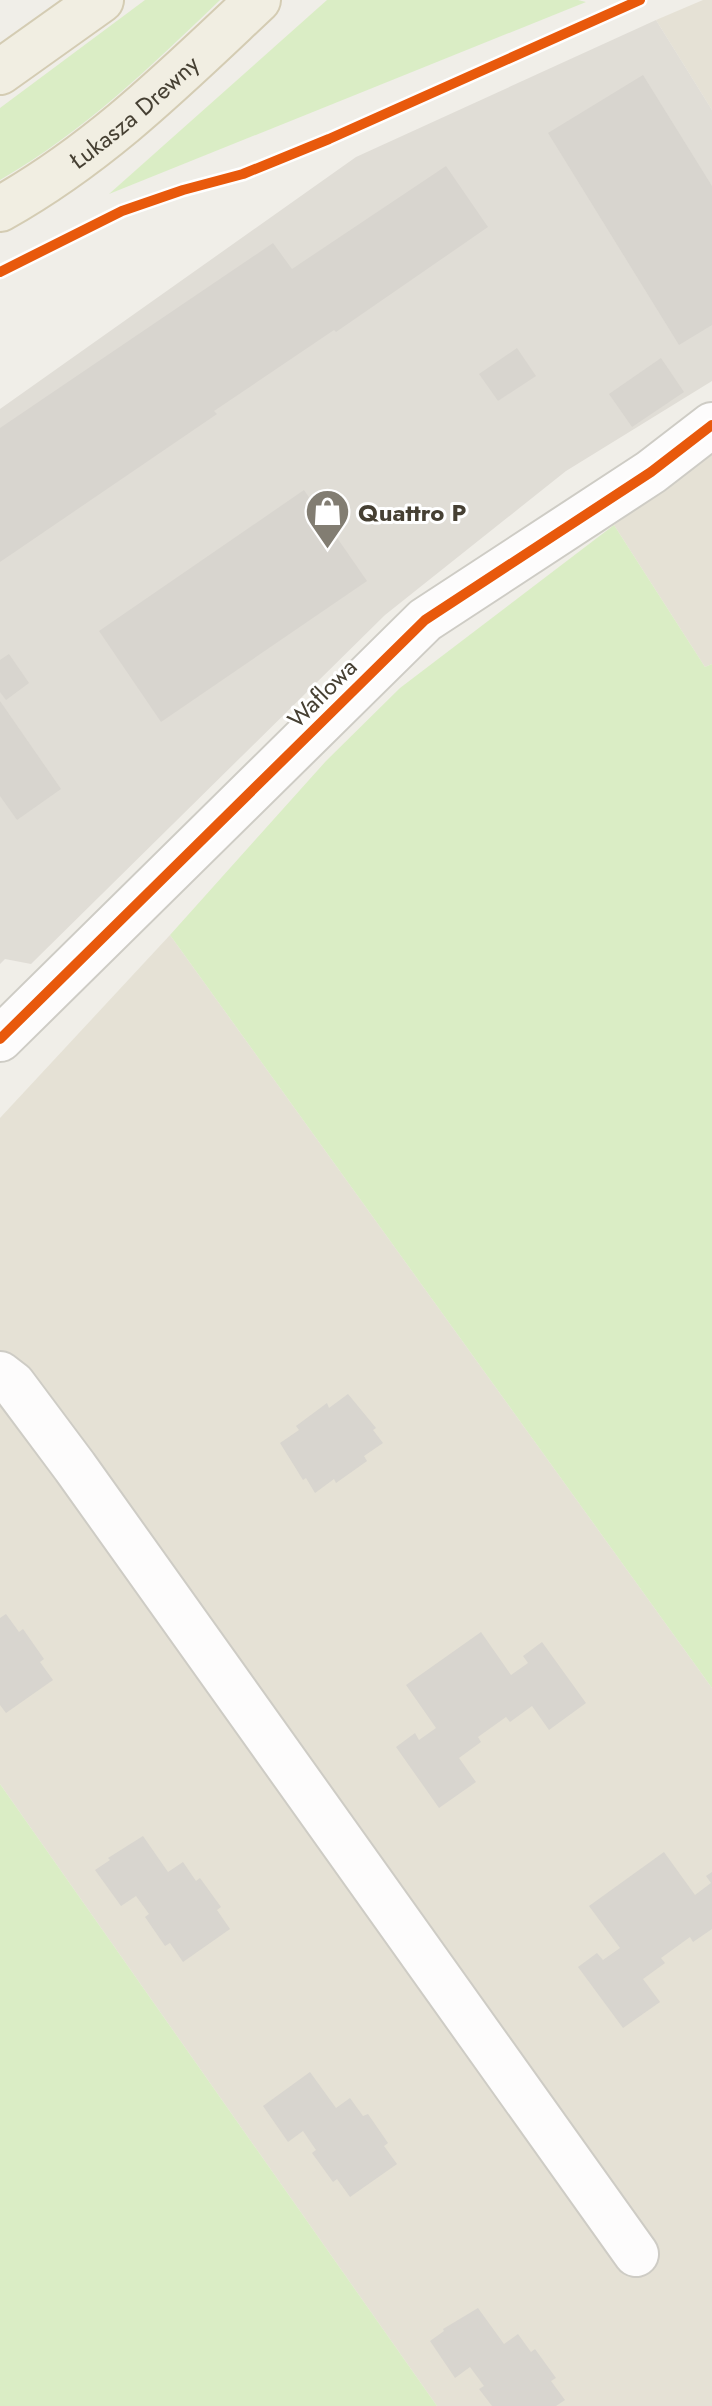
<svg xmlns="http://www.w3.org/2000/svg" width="712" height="2406" font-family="Jost,sans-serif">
<rect width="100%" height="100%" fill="#f0eee8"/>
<!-- residential -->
<g fill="#e5e1d5">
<polygon points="703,0 712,0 712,110 656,20"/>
<polygon points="712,455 712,664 705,667 614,525"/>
<polygon points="170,935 712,1688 712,2406 437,2406 0,1784 0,1118"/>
</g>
<!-- industrial -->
<polygon fill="#e0ddd6" points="656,20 712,110 712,381 566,471 385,615 31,964 5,959 0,964 0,409 356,157"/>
<!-- green -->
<g fill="#daedc5">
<path d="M145 0H220C149 68 86 130 0 180V108Z"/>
<polygon points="327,0 578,0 586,2 109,194"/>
<polygon points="614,525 705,667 712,664 712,1688 170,935 326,761 400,688"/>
<polygon points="0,1784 437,2406 0,2406"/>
</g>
<!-- building -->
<g fill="#d8d5cf">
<polygon points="643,75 712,186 712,325 679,345 548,133"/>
<polygon points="446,166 488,227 336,332 334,330 214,411 217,414 0,562 0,428 273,243 292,269"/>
<polygon points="517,348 536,376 498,401 479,374"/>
<polygon points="661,358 684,392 632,427 609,394"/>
<polygon points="304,490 367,581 161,722 99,631"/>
<polygon points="9,654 29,683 6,700 0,692 0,660"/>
<polygon points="0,701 61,789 17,820 0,796"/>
<polygon points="348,1394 376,1428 373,1430 383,1443 364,1456 367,1461 336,1483 334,1479 315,1493 306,1478 303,1480 280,1443 299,1430 296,1426 327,1403 329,1408"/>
<polygon points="6,1614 19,1632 23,1629 44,1659 40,1662 53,1680 6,1713 0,1705 0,1618"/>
<polygon points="481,1632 511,1675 528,1663 523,1656 542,1642 586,1703 549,1730 532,1706 510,1722 506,1717 478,1737 481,1742 459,1758 476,1782 439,1808 396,1747 415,1733 419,1740 436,1728 406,1685"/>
<polygon points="143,1836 168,1872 183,1862 196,1881 200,1878 221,1907 217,1910 230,1929 183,1962 170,1943 165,1946 145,1917 149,1914 136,1896 121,1906 95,1870 110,1860 108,1858"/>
<polygon points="664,1852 695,1895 711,1883 706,1876 712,1872 712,1929 693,1942 690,1937 661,1958 665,1963 643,1979 660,2002 623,2028 578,1967 597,1953 603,1960 620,1948 589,1906"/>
<polygon points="310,2072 336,2108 350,2098 363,2116 368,2114 388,2143 384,2146 397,2164 350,2197 337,2179 333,2182 312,2153 316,2150 303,2131 288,2142 263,2106"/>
<polygon points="478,2308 504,2344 518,2334 531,2352 535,2349 556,2378 551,2381 565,2400 556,2406 492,2406 479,2389 484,2386 470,2367 455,2378 430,2341 444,2331 443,2329"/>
</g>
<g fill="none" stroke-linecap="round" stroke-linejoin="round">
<defs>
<g id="minor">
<polyline points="0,1039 425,620 651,472 712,425"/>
<polyline points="0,1374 13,1384 75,1467 636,2254"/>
</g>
<g id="major">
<polyline points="0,72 101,0"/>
<path id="s1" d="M0 209C100 153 175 78 258 0"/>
</g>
</defs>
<!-- minor casing -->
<use href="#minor" stroke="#ceccc5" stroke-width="48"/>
<!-- major casing -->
<use href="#major" stroke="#d4ccb3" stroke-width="48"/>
<!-- minor -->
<use href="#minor" stroke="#fdfcfc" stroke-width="44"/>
<!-- major -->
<use href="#major" stroke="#f1eee2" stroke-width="44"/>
<defs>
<g id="cycleway">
<polyline points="0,272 122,211 183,190 243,174 329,139 640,0"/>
<polyline points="0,1039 425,620 651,472 712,425"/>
</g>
</defs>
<!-- cycleway casing -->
<use href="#cycleway" stroke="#fff" stroke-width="15"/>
<!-- cycleway -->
<use href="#cycleway" stroke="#e8590c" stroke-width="10"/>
</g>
<!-- icons -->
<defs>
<symbol id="shop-pin" viewBox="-11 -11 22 30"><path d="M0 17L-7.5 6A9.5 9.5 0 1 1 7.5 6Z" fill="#827d72" stroke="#fff"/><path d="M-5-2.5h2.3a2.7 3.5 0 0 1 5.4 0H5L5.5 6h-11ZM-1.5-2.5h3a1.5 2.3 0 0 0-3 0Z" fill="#fff"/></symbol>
</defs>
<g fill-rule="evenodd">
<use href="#shop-pin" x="302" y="486" width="51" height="69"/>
</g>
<g text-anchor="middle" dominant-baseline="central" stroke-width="6" stroke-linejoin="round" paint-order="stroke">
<!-- street labels -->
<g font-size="24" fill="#464033" stroke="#fff">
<text stroke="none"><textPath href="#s1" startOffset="166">Łukasza Drewny</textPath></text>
<text transform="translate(322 693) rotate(-45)">Waflowa</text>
</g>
<!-- poi labels -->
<g font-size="24" font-weight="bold" fill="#464033" stroke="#fff" text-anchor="start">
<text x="358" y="512">Quattro P</text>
</g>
</g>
</svg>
